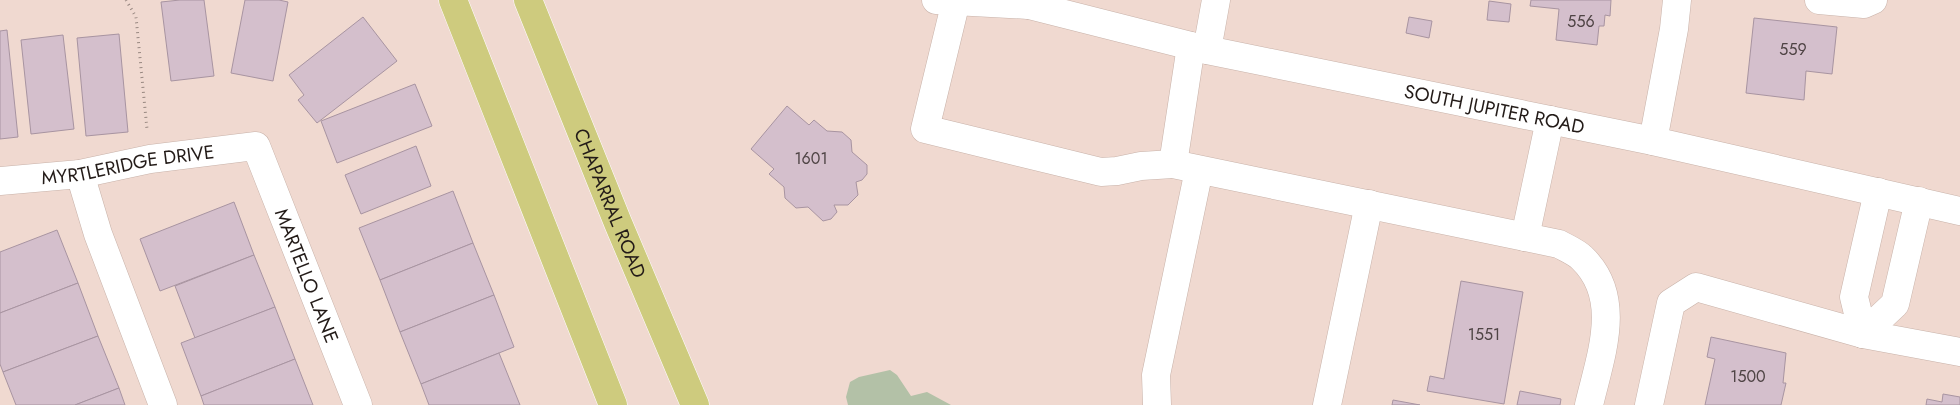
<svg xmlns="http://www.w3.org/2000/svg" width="1960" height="405" font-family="Jost,sans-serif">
<rect width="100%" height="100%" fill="#f0d9d0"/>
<!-- green -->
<polygon fill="#b3c1a7" points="890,370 897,375 911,396 927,392 951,405 848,405 846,397 850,382 859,377"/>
<!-- building -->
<g fill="#d4bfcc" stroke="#a894a1">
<polygon points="180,0 204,0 214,76 171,81 161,2"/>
<polygon points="245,0 279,0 288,2 273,81 231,73"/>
<polygon points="1531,0 1611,0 1610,16 1605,15 1604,26 1599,26 1597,45 1556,40 1559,9 1530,6"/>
<polygon points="1489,1 1511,4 1509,22 1487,20"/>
<polygon points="363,17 397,61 317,123 298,100 304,95 289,75"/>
<polygon points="1409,17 1432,21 1429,38 1406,33"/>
<polygon points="1754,18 1837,27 1832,74 1806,71 1804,100 1746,93"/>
<polygon points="7,30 18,137 0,139 0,31"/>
<polygon points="119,34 128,132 86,136 77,38"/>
<polygon points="63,35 74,129 31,134 21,40"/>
<polygon points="415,84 432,126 337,163 321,121"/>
<polygon points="787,106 809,125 814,120 827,131 842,132 851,140 852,152 867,165 867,174 862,180 856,182 858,195 848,205 834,205 837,212 831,219 823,221 808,207 796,208 785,198 784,187 769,174 774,169 751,149"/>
<polygon points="416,146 431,186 361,214 345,175"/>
<polygon points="453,191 473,243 380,280 359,228"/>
<polygon points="234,202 254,255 160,291 140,239"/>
<polygon points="57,230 78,283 0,313 0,252"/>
<polygon points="473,243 494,295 400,332 380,280"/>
<polygon points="254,255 275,307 195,338 175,286"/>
<polygon points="1461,281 1523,292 1504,404 1427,391 1430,376 1444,379"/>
<polygon points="78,283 98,336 3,372 0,364 0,313"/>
<polygon points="494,295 514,347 421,384 400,332"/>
<polygon points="275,307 295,359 201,396 181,343"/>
<polygon points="98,336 119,388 75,405 16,405 3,372"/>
<polygon points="1711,337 1786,353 1783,383 1786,383 1781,405 1705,405 1715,359 1707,357"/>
<polygon points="499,353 520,405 429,405 421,384"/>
<polygon points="295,359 313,405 204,405 201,396"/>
<polygon points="119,388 125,405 75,405"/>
<polygon points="1520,391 1561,399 1560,405 1517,405"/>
<polygon points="1943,394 1960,397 1960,405 1926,405 1927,399 1942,402"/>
<polygon points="1393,400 1420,405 1392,405"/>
</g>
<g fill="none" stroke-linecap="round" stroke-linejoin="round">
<defs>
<g id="minor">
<polyline points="936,0 1029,5"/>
<path id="s1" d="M1017 0 1029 5 1207 50 1653 141 1960 211"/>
<polyline points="1819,0 1864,4 1873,0"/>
<polyline points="956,1 925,129 1101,172 1117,171 1141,166 1173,164"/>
<path d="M1191 46 1173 164 1559 244C1566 248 1576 252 1582 258 1624 298 1600 357 1589 405"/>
<polyline points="1207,50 1216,0"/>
<polyline points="1653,141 1674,29 1677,0"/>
<polyline points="80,174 98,234 163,405"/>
<path id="s2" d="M0 181 80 174 150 159 256 146 358 405"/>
<polyline points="1525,237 1550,120"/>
<polyline points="1863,334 1895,304 1919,201"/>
<polyline points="1863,334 1854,297 1878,192"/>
<polyline points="1157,405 1156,375 1199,170"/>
<polyline points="1327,405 1369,204"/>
<polyline points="1649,405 1671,303 1696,287 1863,334 1960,352"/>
</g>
<g id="major">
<polyline points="453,0 613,405"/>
<path id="s3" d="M528 0 618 223 695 405"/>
</g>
</defs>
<!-- minor casing -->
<use href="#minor" stroke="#c8b2a9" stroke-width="29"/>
<!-- major casing -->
<use href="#major" stroke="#fff" stroke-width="29"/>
<!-- path -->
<polyline stroke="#988881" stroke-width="3" stroke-dasharray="1 4" stroke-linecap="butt" points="126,0 136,17 147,129"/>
<!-- minor -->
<use href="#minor" stroke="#fff" stroke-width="28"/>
<!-- major -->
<use href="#major" stroke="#cecb7e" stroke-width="28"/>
</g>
<g text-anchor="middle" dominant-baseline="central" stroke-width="4.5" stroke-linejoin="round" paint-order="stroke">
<!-- number labels -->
<g font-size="16" fill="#4f4445">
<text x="1581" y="21">556</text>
<text x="1793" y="49">559</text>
<text x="811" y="158">1601</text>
<text x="1484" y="334">1551</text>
<text x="1748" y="376">1500</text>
</g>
<!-- street labels -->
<g font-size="19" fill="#231b18" stroke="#fee6dd">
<text stroke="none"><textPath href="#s1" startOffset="490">SOUTH JUPITER ROAD</textPath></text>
<text stroke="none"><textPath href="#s2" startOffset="129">MYRTLERIDGE DRIVE</textPath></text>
<text stroke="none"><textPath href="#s3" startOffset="219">CHAPARRAL ROAD</textPath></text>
<text stroke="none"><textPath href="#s2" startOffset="398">MARTELLO LANE</textPath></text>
</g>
</g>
</svg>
